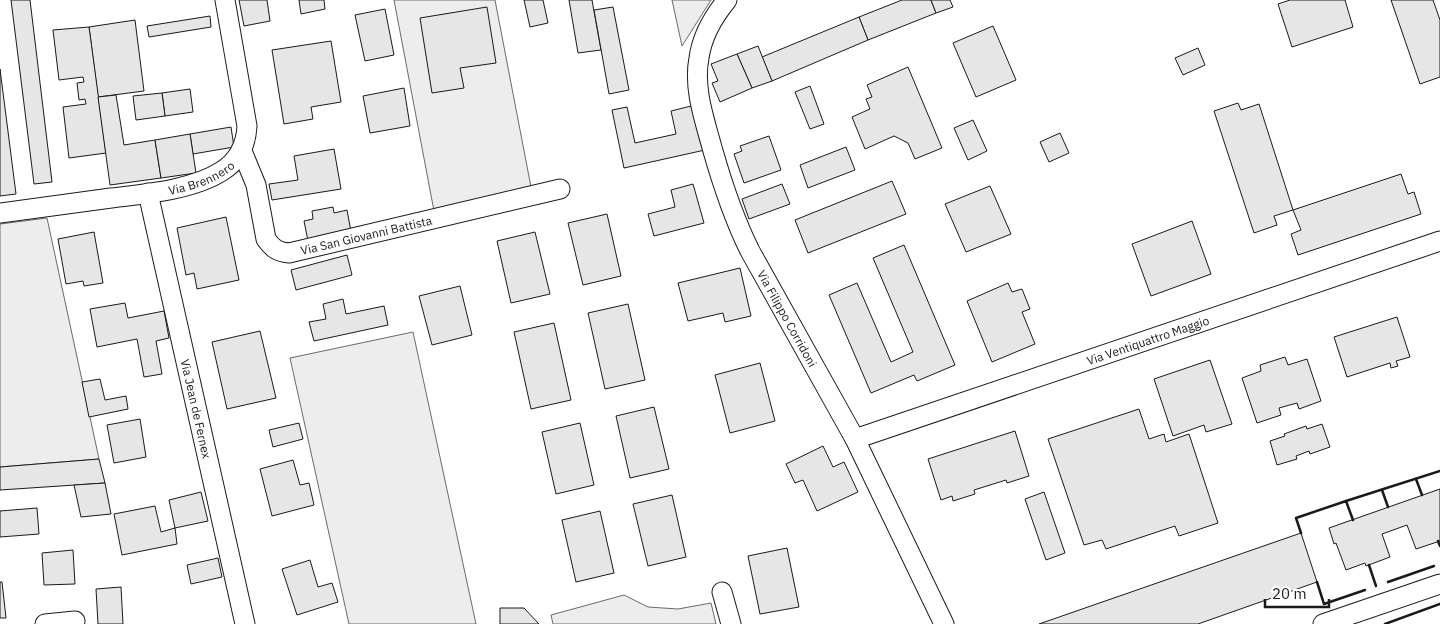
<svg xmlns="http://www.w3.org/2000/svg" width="1440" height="624" font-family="'IBM Plex Sans',sans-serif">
<rect width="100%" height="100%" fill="#fff"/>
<!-- built -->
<g fill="#ededed" stroke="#6a6a6a">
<polygon points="394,0 495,0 531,187 434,211"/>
<polygon points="672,0 711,0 682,46"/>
<polygon points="47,218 99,459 0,467 0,224"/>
<polygon points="413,332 476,624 349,624 290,358"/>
<polygon points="624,595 648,607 678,609 711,603 716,624 553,624 551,615"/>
</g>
<!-- building -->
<g fill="#e6e6e6" stroke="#1a1a1a">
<polygon points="11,0 30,0 52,182 34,184"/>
<polygon points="239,0 267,0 270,21 244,26"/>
<polygon points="299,0 324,0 325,9 301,14"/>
<polygon points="524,0 543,0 548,23 530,27"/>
<polygon points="569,0 592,0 601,50 578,53"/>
<polygon points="902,0 931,0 936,13 868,40 859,17"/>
<polygon points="931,0 950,0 953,7 936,13"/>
<polygon points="1290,0 1345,0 1353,27 1292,47 1278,4"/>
<polygon points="1391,0 1433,0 1440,20 1440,77 1420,84"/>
<polygon points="487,7 496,63 460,68 464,88 432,93 420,18"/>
<polygon points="613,7 629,90 609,94 594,10"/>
<polygon points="385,9 394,55 365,61 355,15"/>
<polygon points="210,16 211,27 149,37 147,26"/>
<polygon points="859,17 868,40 772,81 762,57"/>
<polygon points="135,20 144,91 98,97 89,27"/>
<polygon points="993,26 1016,80 976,97 953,43"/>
<polygon points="89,27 106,153 69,158 63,107 86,104 85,99 79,100 77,83 84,82 83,77 59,80 53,30"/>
<polygon points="331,41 341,102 311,107 313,119 284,124 272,50"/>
<polygon points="758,46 772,81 752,88 737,54"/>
<polygon points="1198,48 1205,65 1183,75 1175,58"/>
<polygon points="737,54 752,88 720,102 712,83 718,81 711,64"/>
<polygon points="908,67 942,148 915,159 908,143 894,136 865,149 852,117 870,109 866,99 872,97 867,85"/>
<polygon points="0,69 16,194 0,196"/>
<polygon points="810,86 824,124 810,129 795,92"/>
<polygon points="404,88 410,126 370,133 363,96"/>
<polygon points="190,89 193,112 165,116 162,93"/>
<polygon points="162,93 165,116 136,120 133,96"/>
<polygon points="116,95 124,145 155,140 161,178 110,185 98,97"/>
<polygon points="1238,103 1241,110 1259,104 1293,210 1274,216 1277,225 1254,233 1214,111"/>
<polygon points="695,105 705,150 624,168 612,110 627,107 635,143 676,134 671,111"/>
<polygon points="973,120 987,151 968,160 954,128"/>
<polygon points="231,127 234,147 193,154 190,134"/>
<polygon points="1060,133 1069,153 1049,162 1040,142"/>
<polygon points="190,134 196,173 161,178 155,140"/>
<polygon points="769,136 781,170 744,183 734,154 742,151 740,146"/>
<polygon points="846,147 855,170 808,188 800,165"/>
<polygon points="334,149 341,189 272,200 269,184 298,180 294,156"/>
<polygon points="1401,174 1408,194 1414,192 1421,214 1298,255 1291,234 1301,230 1293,210"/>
<polygon points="892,181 906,214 808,253 795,220"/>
<polygon points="693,184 704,223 654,236 648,214 675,207 671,190"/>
<polygon points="782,184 790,204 749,219 742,199"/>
<polygon points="990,186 1011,234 966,252 945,204"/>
<polygon points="333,207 334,213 347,210 352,237 309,246 304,221 313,219 312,211"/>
<polygon points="607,214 621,276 583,285 568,223"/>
<polygon points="226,217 239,280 197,289 194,273 186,275 177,228"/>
<polygon points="1192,221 1211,274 1151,296 1132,244"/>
<polygon points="94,232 103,283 84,286 83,281 66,284 58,239"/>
<polygon points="535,232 550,294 511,303 497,241"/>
<polygon points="904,245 955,365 917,381 914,375 871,393 829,295 857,283 891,362 913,352 873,258"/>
<polygon points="347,255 352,275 296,290 291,270"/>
<polygon points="740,268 751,316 725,322 723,313 688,321 678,283"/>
<polygon points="1008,283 1012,292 1022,289 1030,309 1022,312 1035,344 992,362 967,301"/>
<polygon points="460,286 472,335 432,345 419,296"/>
<polygon points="343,299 346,314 384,306 388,325 314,341 309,322 326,319 323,304"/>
<polygon points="125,303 128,318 164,311 169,338 156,341 162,374 144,377 137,339 97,347 90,309"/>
<polygon points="628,304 645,380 605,389 588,313"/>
<polygon points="1397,317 1410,357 1396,361 1398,366 1391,368 1390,363 1347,377 1334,337"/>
<polygon points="554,323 571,400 531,409 514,332"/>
<polygon points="260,331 276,398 227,409 212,342"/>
<polygon points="1285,357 1288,365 1307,359 1321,401 1299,409 1297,403 1279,408 1281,415 1257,423 1242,378 1261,371 1260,365"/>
<polygon points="1210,360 1232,424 1206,432 1204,425 1173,436 1154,379"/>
<polygon points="760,363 775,421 730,433 715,375"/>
<polygon points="100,379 105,400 126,396 128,409 89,417 82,382"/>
<polygon points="654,407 669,469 630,478 616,416"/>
<polygon points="1139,409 1149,439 1164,434 1166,442 1189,434 1218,523 1179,536 1175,526 1106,549 1102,540 1084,545 1048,439"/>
<polygon points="140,419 146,457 114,463 107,425"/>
<polygon points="299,423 303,439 273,447 269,430"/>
<polygon points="580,423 594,485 556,494 542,432"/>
<polygon points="1322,424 1330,447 1310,454 1309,451 1296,456 1297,459 1277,465 1270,441 1285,436 1284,434 1306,426 1307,429"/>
<polygon points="1015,431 1029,476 1007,483 1006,480 974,490 975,494 953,501 952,496 941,500 928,459"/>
<polygon points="823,446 833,467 844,462 858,492 817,511 803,480 795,483 786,464"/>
<polygon points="99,459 105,483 0,490 0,467"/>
<polygon points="293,460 300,485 309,483 314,505 272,516 260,469"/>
<polygon points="105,483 111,514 81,517 74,485"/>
<polygon points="1440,489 1440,541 1416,549 1407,525 1382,534 1390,557 1366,566 1365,563 1346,570 1336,543 1334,544 1329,528"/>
<polygon points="201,492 208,521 175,528 169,500"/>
<polygon points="1044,492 1065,553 1046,560 1025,499"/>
<polygon points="672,495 686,557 648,566 633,504"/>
<polygon points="155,506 161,532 175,528 177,544 122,555 114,514"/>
<polygon points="37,508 39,534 0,537 0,511"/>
<polygon points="600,511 614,573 576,582 562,520"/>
<polygon points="1301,533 1317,582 1198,624 1039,624"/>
<polygon points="787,548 799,607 760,614 748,556"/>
<polygon points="73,550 75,584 44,585 42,553"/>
<polygon points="218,558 222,577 191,584 187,565"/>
<polygon points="310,560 318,587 332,583 338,602 297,615 282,569"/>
<polygon points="0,582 2,582 6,618 0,618"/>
<polygon points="121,587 123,624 98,624 96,589"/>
<polygon points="500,608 524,608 539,624 500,624"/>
</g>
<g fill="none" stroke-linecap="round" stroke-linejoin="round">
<defs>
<g id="minor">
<path id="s1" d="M727 0C713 17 702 36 699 58 693 89 705 121 713 151 723 186 734 219 750 251L855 439 944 624"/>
<path id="s2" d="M242 151 256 185 266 239C273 249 278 252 289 253L560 189"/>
<path id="s3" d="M148 193 245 624"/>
<path id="s4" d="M0 213C37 208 74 203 111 198 144 194 193 190 222 171 238 161 246 145 247 126L225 0"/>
<path id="s5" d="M855 439 1440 241"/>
<polyline points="722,592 731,624"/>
<polyline points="45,624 75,621"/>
<polyline points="1323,624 1440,584"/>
</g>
</defs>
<!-- minor casing -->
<use href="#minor" stroke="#1a1a1a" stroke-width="21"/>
<!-- minor -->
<use href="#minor" stroke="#fff" stroke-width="19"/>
<!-- fence -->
<g stroke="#1a1a1a" stroke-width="1" stroke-dasharray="6 2.5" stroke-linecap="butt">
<polyline points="1388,582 1434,566"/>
<polyline points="1375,586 1377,585"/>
<polyline points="1324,604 1365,590"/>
</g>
<!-- wall -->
<g stroke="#1a1a1a" stroke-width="2.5">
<polyline points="1416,479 1422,495"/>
<polyline points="1382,490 1388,507"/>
<polyline points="1346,501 1440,471"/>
<polyline points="1301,533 1296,518 1346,501 1353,520"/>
<polyline points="1438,541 1440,546"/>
<polyline points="1369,565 1376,586"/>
<polyline points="1317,582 1324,604 1365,590"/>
<polyline points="1388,582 1434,566"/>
<polyline points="1385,624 1440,604"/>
</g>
</g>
<g text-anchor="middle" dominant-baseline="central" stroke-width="4" stroke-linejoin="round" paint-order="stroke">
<!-- street labels -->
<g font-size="12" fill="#1a1a1a" stroke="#fff">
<text stroke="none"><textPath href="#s4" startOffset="205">Via Brennero</textPath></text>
<text stroke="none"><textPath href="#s2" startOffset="199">Via San Giovanni Battista</textPath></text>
<text stroke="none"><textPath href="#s1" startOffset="344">Via Filippo Corridoni</textPath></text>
<text stroke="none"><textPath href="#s5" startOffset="309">Via Ventiquattro Maggio</textPath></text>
<text stroke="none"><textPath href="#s3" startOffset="221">Via Jean de Fernex</textPath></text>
</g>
</g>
<!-- scale -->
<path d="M1265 599v8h64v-8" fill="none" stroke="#1a1a1a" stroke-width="2.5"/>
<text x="1272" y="599" font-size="15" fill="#1a1a1a" stroke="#ffffff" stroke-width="4" paint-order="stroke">20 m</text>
</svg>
